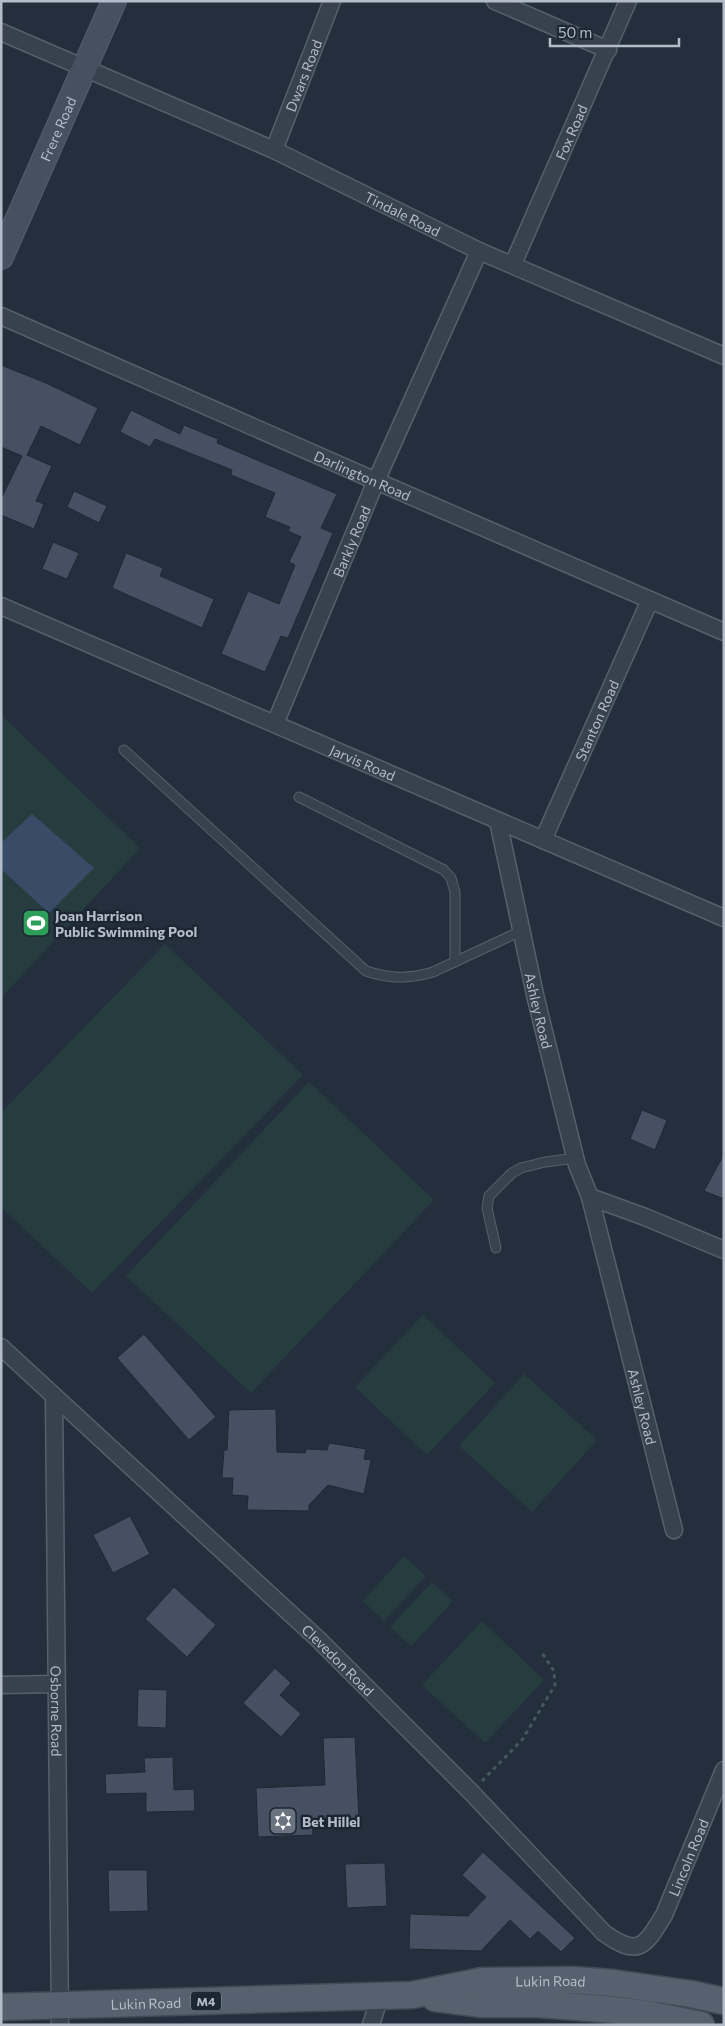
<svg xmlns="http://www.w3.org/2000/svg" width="725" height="2026" font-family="Commissioner,sans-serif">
<rect width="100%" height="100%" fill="#242f3e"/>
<!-- green -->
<g fill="#263c3f">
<polygon points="1,715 140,848 1,998"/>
<polygon points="165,944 303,1075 92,1293 1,1207 1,1113"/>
<polygon points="309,1082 434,1200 251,1393 126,1276"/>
<polygon points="423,1315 495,1383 427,1455 355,1387"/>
<polygon points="524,1374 597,1440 532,1512 459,1446"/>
<polygon points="404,1556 426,1576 384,1621 363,1601"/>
<polygon points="432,1582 453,1601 411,1646 390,1627"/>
<polygon points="482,1621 544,1680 485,1743 422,1685"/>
</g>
<!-- water -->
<polygon fill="#394c67" points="32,814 94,868 49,913 1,869 1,843"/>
<!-- building -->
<g fill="#455162" stroke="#1f2835">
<polygon points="1,365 46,383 98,408 80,445 41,426 27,455 52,466 36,501 44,504 34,529 1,515 1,499 22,456 1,447"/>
<polygon points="131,410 180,434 184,425 218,439 217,443 337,494 321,528 333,533 288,638 281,636 265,672 221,654 248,591 279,604 295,565 289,562 301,537 288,531 290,527 265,517 275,493 231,475 232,470 155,439 150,447 120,432"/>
<polygon points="74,491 107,506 99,523 67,507"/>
<polygon points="53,542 79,553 67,579 42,569"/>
<polygon points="126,553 163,568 160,576 214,599 202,628 112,588"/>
<polygon points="642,1110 667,1120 655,1150 630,1139"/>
<polygon points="724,1154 724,1199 704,1191"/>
<polygon points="144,1334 216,1417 189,1440 117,1358"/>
<polygon points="276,1409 277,1452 305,1453 306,1449 327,1450 329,1443 366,1449 364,1459 371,1460 364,1494 328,1485 309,1505 309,1511 247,1510 248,1496 232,1495 233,1478 222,1478 224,1450 227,1450 229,1410"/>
<polygon points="130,1516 150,1554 113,1573 93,1535"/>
<polygon points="174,1587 216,1625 187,1657 145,1619"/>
<polygon points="275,1668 291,1683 280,1695 301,1714 281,1737 243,1703"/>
<polygon points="138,1689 167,1690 166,1728 137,1727"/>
<polygon points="355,1737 359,1819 312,1821 313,1835 258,1837 256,1788 325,1785 323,1738"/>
<polygon points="173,1757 174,1790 194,1789 195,1811 146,1812 146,1793 106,1794 105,1774 145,1772 144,1758"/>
<polygon points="483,1852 575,1938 561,1952 538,1931 530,1939 510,1920 481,1951 409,1949 410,1914 468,1916 486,1897 462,1875"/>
<polygon points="385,1863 387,1906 347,1908 345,1864"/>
<polygon points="108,1870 147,1870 148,1911 109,1912"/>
</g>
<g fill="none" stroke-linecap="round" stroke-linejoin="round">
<defs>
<g id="lane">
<path d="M124 750 366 971C390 979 409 979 433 972L521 931"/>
<polyline points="299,797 444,870 451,878 455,892 455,962"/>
<polyline points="496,1248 487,1208 489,1196 512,1173 521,1168 545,1162 576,1158"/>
</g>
<g id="street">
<polyline points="495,1 608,50"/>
<path id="s1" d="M1 32 274 150 479 251 724 356"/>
<path id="s2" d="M274 150 332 1"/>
<path id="s3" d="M513 264 628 1"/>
<path id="s4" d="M1 316 376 481 724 632"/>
<path id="s5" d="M1 606 724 918"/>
<path id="s6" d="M275 724 376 481 479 251"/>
<path id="s7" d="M498 821 536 999 577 1165 590 1197 645 1217 724 1250"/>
<path id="s8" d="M543 840 650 600"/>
<path id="s9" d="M590 1197 674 1530"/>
<path id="s10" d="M1 1347 318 1639 471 1792 604 1933C638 1957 644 1948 664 1915L724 1770"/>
<path id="s11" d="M54 1397 60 2025"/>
<polyline points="1,1685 55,1684"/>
<polyline points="371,2025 380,1996"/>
</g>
<g id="secondary">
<path id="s12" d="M1 257 114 1"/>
</g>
<g id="primary">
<polyline points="435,1998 482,2004 538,2004 604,2009 647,2014 701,2025"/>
<path id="s13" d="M1 2007 412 1995 482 1981 573 1980 613 1983 691 1994 724 2001"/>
</g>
</defs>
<!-- lane casing -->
<use href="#lane" stroke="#565f6c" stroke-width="11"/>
<!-- street casing -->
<use href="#street" stroke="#565f6c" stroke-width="19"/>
<!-- secondary casing -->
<use href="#secondary" stroke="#565f6c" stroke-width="26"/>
<!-- primary casing -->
<use href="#primary" stroke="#414a57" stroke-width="29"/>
<!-- path -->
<polyline stroke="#44595c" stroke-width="3" stroke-dasharray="4 4" stroke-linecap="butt" points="482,1781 522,1740 555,1685 554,1671 542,1653"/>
<!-- lane -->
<use href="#lane" stroke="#38414e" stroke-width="9"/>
<!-- street -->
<use href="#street" stroke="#38414e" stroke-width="16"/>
<!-- secondary -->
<use href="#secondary" stroke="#465061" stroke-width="24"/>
<!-- primary -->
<use href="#primary" stroke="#56606e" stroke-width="26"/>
</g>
<!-- icons -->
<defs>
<symbol id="stadium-square" viewBox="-11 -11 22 22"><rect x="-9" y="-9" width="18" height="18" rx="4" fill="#2e9e5b" stroke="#1d2633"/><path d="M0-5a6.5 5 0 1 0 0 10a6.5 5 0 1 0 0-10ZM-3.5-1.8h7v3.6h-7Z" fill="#fff"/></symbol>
<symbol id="synagogue-square" viewBox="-11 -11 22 22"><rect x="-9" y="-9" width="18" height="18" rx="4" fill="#6b7280" stroke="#1d2633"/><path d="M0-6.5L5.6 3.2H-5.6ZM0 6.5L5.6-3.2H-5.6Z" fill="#fff"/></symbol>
</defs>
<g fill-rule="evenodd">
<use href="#stadium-square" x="20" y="907" width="32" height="32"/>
<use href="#synagogue-square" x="267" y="1805" width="32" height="32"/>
</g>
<g text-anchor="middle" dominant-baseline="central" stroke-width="5" stroke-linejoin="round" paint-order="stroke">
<!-- shield labels -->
<rect fill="#1d2633" stroke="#878f9c" stroke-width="1" x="191" y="1991.5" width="30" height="19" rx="4"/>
<g font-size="12" font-weight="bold" fill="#b4bcc9">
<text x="206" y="2001">M4</text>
</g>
<!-- street labels -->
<g font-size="14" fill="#b4bcc9" stroke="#1d2633">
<text stroke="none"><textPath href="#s2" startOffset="80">Dwars Road</textPath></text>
<text stroke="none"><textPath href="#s12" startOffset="140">Frere Road</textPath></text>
<text stroke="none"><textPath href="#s3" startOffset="144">Fox Road</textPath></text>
<text stroke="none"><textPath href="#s1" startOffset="441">Tindale Road</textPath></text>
<text stroke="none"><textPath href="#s4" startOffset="395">Darlington Road</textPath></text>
<text stroke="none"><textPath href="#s6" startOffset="198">Barkly Road</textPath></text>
<text stroke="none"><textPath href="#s8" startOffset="131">Stanton Road</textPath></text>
<text stroke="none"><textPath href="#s5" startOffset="394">Jarvis Road</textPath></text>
<text stroke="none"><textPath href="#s7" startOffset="194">Ashley Road</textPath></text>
<text stroke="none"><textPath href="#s9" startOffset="216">Ashley Road</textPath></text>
<text stroke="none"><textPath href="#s10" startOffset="460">Clevedon Road</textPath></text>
<text stroke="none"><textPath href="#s11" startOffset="314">Osborne Road</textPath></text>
<text stroke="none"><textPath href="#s10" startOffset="982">Lincoln Road</textPath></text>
<text stroke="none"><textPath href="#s13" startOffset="551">Lukin Road</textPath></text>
<text stroke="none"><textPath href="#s13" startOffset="145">Lukin Road</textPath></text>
</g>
<!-- poi labels -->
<g font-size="14" font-weight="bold" fill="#b4bcc9" stroke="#1d2633" text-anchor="start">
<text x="55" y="915">Joan Harrison<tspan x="55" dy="16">Public Swimming Pool</tspan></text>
<text x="302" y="1821">Bet Hillel</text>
</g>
</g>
<!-- border -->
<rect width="725" height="2026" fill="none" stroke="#b4bcc9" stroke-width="5"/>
<!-- scale -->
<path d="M550 38v8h129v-8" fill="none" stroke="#b4bcc9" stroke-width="2.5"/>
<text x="558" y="38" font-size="15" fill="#b4bcc9" stroke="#1d2633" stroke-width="4" paint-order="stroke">50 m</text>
</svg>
